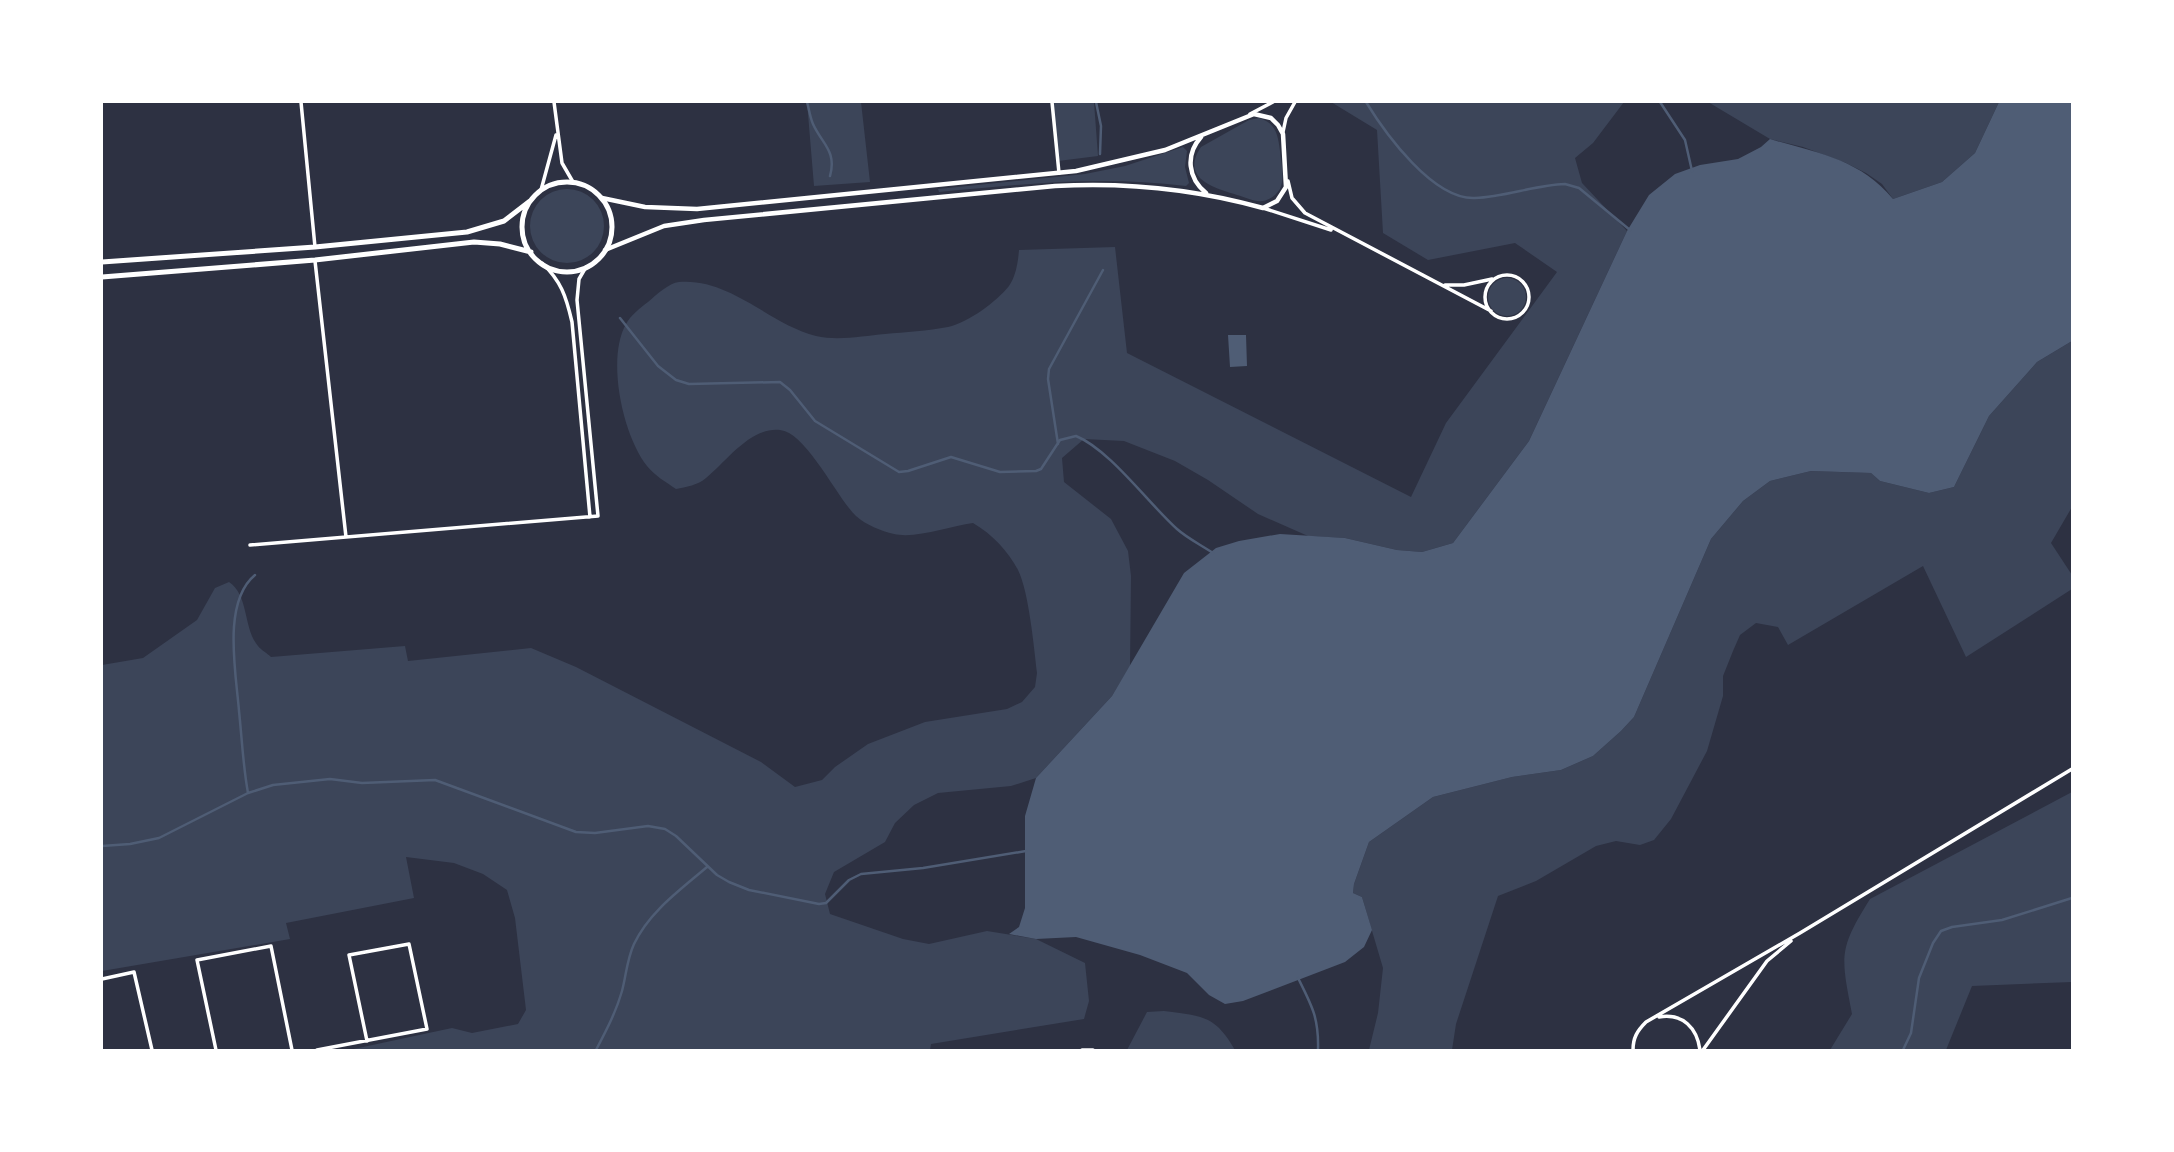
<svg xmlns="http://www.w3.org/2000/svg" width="2174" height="1152" font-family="Lato,sans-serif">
<rect width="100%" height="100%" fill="#2d3142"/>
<path fill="#3c4559" d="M807,102H861L870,182L814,186Z
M1051,102H1094L1098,156L1058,161Z
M1331,102H1624L1593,143L1575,158L1582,183L1627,231L1529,441L1453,543L1422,552L1397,550L1345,538L1308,536L1258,514L1208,480L1175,461L1124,441L1084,439L1062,458L1064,482L1111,519L1128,551L1131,576L1130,666L1112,696L1036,778L1011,786L938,793L914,805L895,823L885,842L834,872L825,894L830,914L903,939L929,944L987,931L1036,939L1085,963L1089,1001L1084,1019L931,1044L930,1050H349L452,1028L472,1033L518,1024L526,1010L515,918L507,890L483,874L454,863L406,857L414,898L286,923L290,939L102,971V665L143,658L197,620L215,588L229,582C249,595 243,628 258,646C261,650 267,653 271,657L405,646L408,661L531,648L576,667L761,762L795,787L822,780L835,767L868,744L925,722L1007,709L1022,702L1035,687L1037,673C1034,648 1029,592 1018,570C1008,551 992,534 973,523C950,526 916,539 894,534C881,531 866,525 856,516C837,498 806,432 780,430C750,427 727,461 706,478C698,485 686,487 676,489C666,482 655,476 647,466C623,436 606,359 626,324C631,315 640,308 648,302C656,295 669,283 679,282C731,278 769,324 816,336C838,341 863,336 885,334C905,332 928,331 948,327C969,322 996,302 1009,286C1016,276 1018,262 1019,250L1115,247L1127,353L1411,497L1446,423L1557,272L1515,243L1428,260L1383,233L1377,130Z
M1708,102H1999L1975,153L1942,182L1893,199L1882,184L1866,173L1846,163L1803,147L1770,139Z
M1259,118C1276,123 1278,135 1280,151C1281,163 1285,178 1280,189C1276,195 1270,200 1263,201C1254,202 1245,197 1237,195C1213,188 1180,178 1201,147L1249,120Z
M1183,147L1187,151L1185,167L1189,183L1186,186C1100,175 1024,184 939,192L938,189L1085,174L1125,166Z
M530 226a37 37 0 1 1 74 0a37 37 0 1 1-74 0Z
M1488 297a19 19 0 1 1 38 0a19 19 0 1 1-38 0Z
M2072,341V507L2051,543L2072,575V589L1966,657L1923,566L1788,645L1778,627L1756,623L1740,635L1733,651L1723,676V696L1707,751L1671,819L1654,840L1640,845L1616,841L1596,846L1536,881L1498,896L1456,1024L1452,1050H1369L1378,1013L1383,968L1362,897L1353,893L1354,884L1369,842L1433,797L1512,777L1561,770L1593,756L1621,731L1634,717L1711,539L1743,501L1770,481L1811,471L1871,473L1880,481L1929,493L1954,487L1989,416L2037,362Z
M2072,792V982L1972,986L1946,1050H1830L1852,1014C1841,956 1838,950 1870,899Z
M1164,1011C1202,1016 1215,1015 1235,1050H1127L1147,1012Z"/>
<path fill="#4f5d75" d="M1999,102H2072V341L2037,362L1989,416L1954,487L1929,493L1880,481L1871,473L1811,471L1770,481L1743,501L1711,539L1634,717L1621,731L1593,756L1561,770L1512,777L1433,797L1369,842L1354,884L1353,893L1362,897L1372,930L1364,947L1345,962L1243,1001L1225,1004L1209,995L1187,973L1140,955L1076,937L1036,939L1009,934L1019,927L1025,908V816L1036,778L1112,696L1184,573L1216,548L1239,541L1280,534L1345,538L1397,550L1422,552L1453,543L1529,441L1627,231L1649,195L1675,174L1700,165L1738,159L1761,147L1770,139C1817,153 1860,159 1893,199L1942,182L1975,153Z
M1228,335H1246L1247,366L1230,367Z"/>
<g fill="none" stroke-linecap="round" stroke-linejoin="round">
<path stroke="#4f5d75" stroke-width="2.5" d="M807,102C809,109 810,117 813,124C822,144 837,151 830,176
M1096,102L1101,126L1100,154
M1366,102C1385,133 1433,200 1475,198C1505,197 1535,185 1565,184L1579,188L1630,230
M1660,102L1685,140L1692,171
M620,318L658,366L676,380L689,384L780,382L790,390L815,421L899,472L908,471L951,457L1000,472L1036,471L1041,469L1060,440L1076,436C1110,450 1148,503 1177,529C1187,538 1201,545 1213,553
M1058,444L1048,379L1049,369L1103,270
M248,793C243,766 242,739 239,711C236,673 222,602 255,575
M102,846L130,844L159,838L248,793L273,785L330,779L362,783L435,780L576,832L595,833L648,826L665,829L676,836L717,875L729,882L749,890L819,904L826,903L849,880L861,874L923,868L1026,851
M1298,978C1312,1006 1319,1018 1318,1050
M596,1050C606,1031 616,1012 622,991C626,976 627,959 634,944C649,912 680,890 707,867
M1903,1050L1911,1033L1919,978L1933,943L1941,931L1952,927L2002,920L2072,898"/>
<path stroke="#fff" stroke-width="3.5" d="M301,102L315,247
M554,102L562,163L573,182
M1052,102L1059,173
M1250,114L1273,102
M1283,132L1286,118L1295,102
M1288,181L1292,198L1305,213L1491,311
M541,190L556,135
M1263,208L1331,230
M315,261L346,537
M542,263C561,281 566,296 572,322L590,517
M1485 297a22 22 0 1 1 44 0a22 22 0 1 1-44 0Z
M1445,285H1464L1492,279
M250,545L598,516L577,300L579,279L586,267
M102,979L134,972L152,1050
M1659,1017C1683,1013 1697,1028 1700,1050
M216,1050L197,960L271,946L292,1050
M317,1050L427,1029L409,944L349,955L367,1041
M1082,1050H1093
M1633,1050C1633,1038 1637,1031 1646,1022L1800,933L2072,769
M1703,1050L1767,961L1791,941"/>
<path stroke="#fff" stroke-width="4.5" d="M1201,137C1185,155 1188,178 1206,193
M602,198L645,207L697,209L1076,171L1165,150L1254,114L1271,118L1278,125L1283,134L1286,187L1277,201L1263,208C1195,189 1126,182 1055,186L704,220L664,226L605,250"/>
<path stroke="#fff" stroke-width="5" d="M522 227a45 45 0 1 1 90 0a45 45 0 1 1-90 0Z
M102,262L315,247L467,232L504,221L530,201
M102,277L315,260L474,242L500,244L531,252"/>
</g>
<rect width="2174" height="1152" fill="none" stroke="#ffffff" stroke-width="206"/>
</svg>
